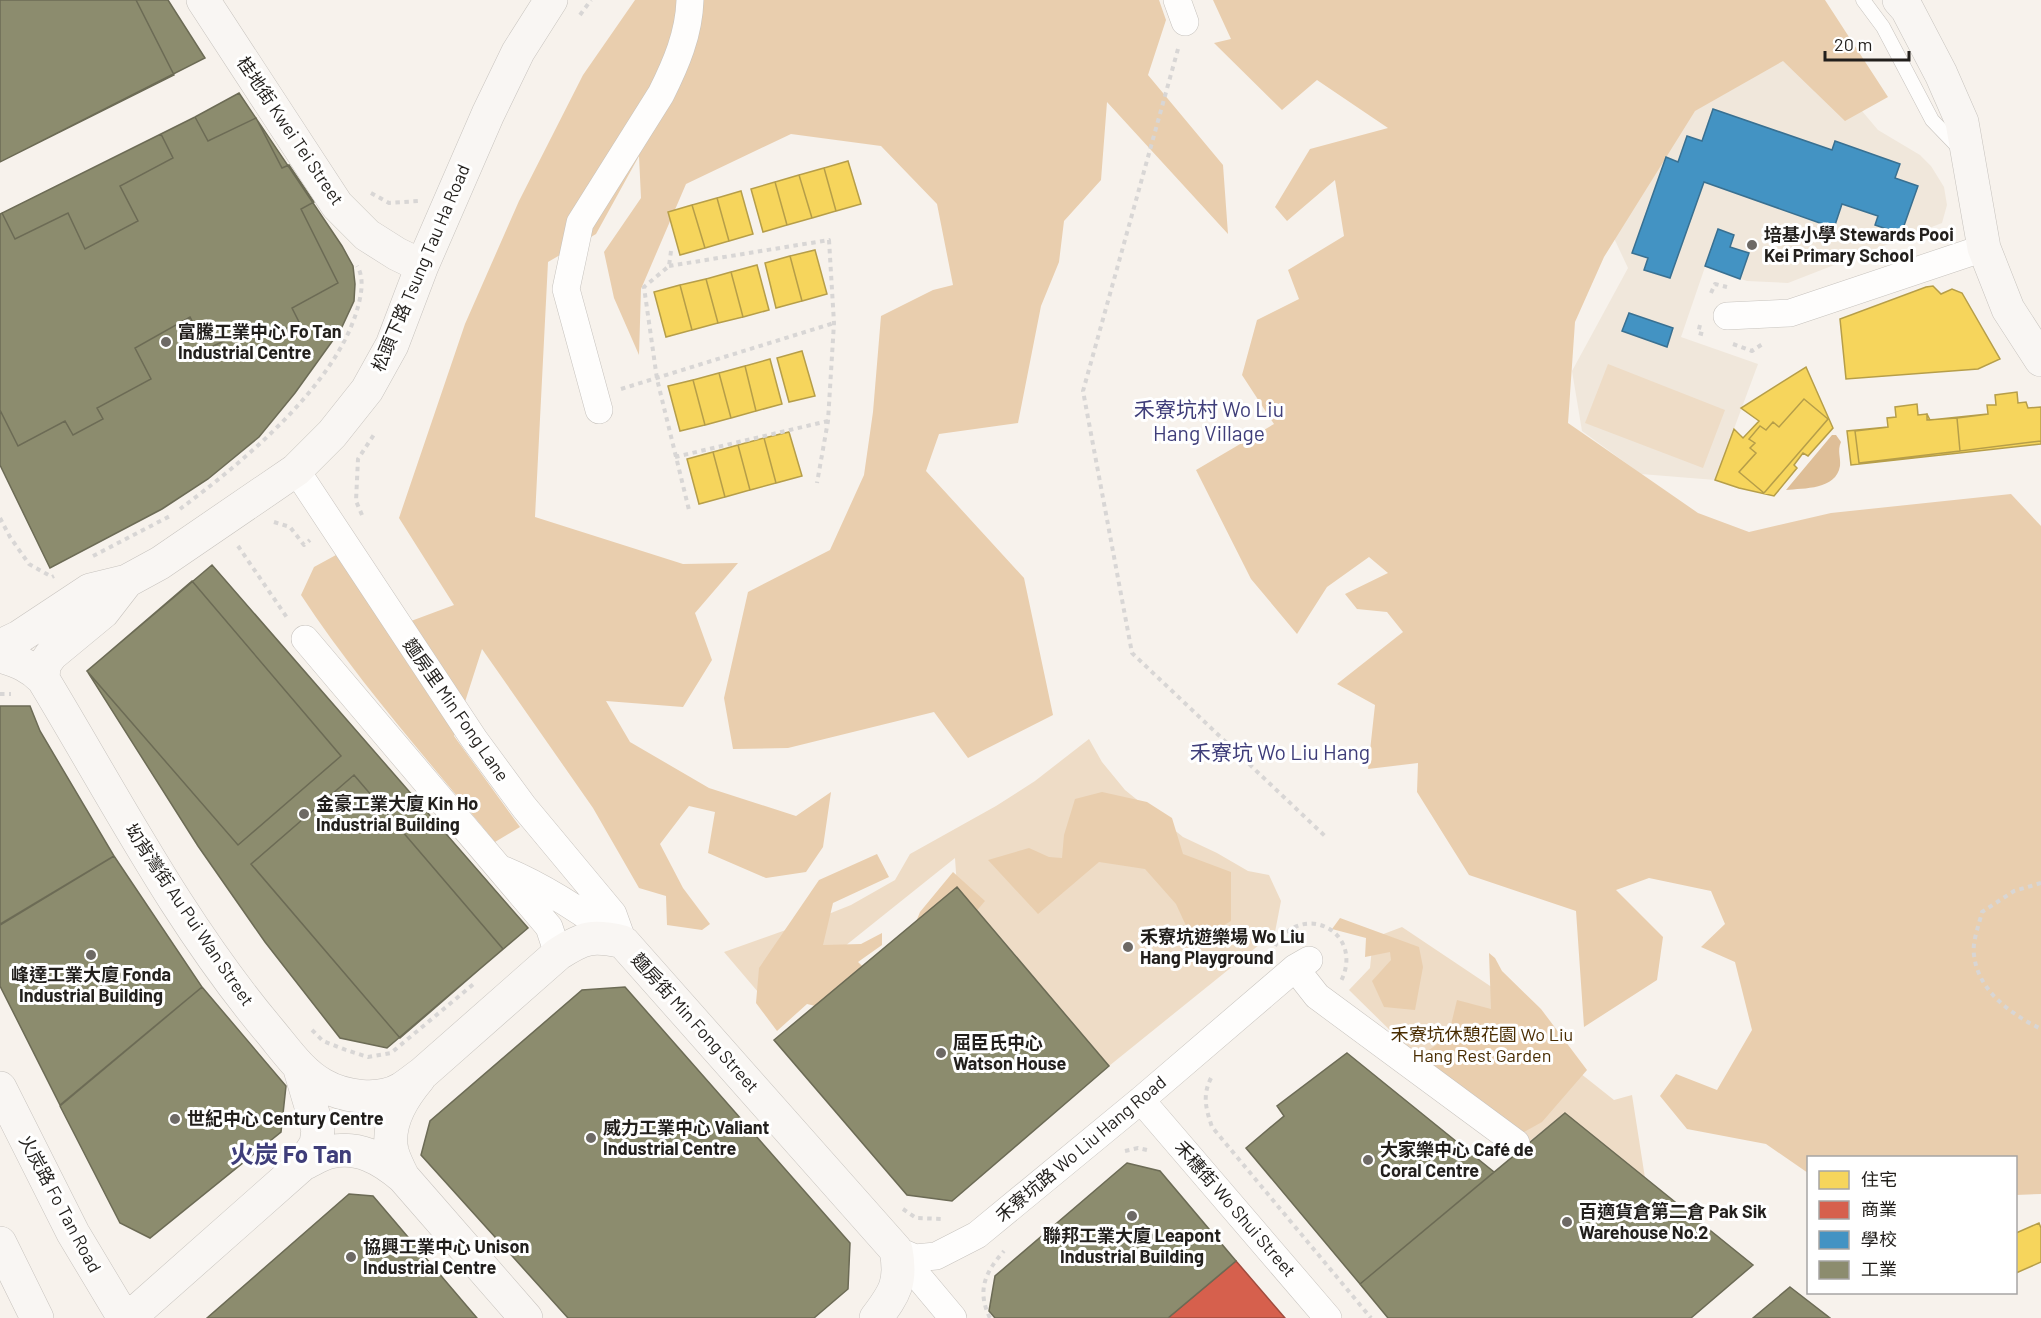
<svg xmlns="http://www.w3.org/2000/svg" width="2041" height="1318" font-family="Barlow,'Noto Sans TC',sans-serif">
<rect width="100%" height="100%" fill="#f7f2ec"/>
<path fill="#f0e7db" d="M1792,28L1878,130L1920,155L1931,166L1944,187L1947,205L1942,223L1788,283L1747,281L1705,267L1681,337L1758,364L1715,480L1641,474L1582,431L1572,371L1628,268L1605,219L1668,124Z"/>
<path fill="#eedcc6" d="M1608,364L1725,410L1703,468L1585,423Z
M1089,739L1102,762L1125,790L1183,837L1217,853L1248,871L1269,875L1281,901L1275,932L1109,1066L957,887L955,858L770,1006L724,952L811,921L851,905L895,880L910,854L996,806L1035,781Z
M1402,927L1547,1024L1561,1058L1614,1100L1632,1095L1645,1178L1565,1113L1515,1153L1349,990L1370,968L1373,938Z"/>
<path fill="#e9ceae" d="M635,0H1159L1166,20L1148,75L1223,165L1228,234L1107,102L1101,180L1064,221L1059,262L1041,306L1018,423L939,434L926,471L1024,578L1053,715L968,758L934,712L788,748L733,749L724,698L748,592L830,550L864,475L873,412L881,316L933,290L953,285L937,204L881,146L791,134L686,184L641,289L639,355L614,298L604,252L641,198L639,156L596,234L548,262L535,517L683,564L738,563L695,613L712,660L683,707L606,701L630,742L709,788L796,816L831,792L823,847L806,872L766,878L708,853L715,812L689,806L660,844L683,888L710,924L702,930L667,925L666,896L639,888L593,808L482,649L454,736L520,827L495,842C429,761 359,683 301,595L314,567L336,555L387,630L454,605L399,518L465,324L519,201L583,75Z
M1213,0H1825L1888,97L1845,121L1783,61L1695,111L1604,257L1575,322L1568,423L1698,513L1749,532L1831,513L2011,494L2041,526V1194L2016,1195V1158H1808V1173L1766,1144L1687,1129L1660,1096L1676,1074L1717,1090L1752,1030L1735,962L1701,947L1725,924L1711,891L1649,878L1616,890L1663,937L1657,980L1584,1027L1576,911L1469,875L1417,792L1418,763L1368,769L1375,705L1337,684L1403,632L1387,612L1357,609L1345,594L1388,573L1369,557L1327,587L1297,634L1251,579L1196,470L1274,424L1242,375L1257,320L1299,299L1288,270L1344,236L1335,180L1287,221L1275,207L1310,149L1388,128L1317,80L1282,110L1214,43L1231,39Z
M1102,792L1147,802L1172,818L1183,854L1231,872V921L1194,943L1176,904L1145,869L1099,862L1038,914L988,860L1029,848L1049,857L1062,858L1064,835L1075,799Z
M877,854L889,877L833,903L823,945L861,944L882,933V945L858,962L878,981L845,1013L807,1004L777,1031L756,1003L759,968L819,880Z
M953,872L985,901L974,914L911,934L920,912Z
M1340,918L1419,947L1423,967L1415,1010L1384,1007L1372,981L1391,960L1390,952L1365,957L1366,938L1332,929Z
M1489,953L1495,958L1502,971L1541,1009L1587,1070L1542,1122L1517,1136L1420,1056L1448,1037L1457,1000L1491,1009Z"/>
<path fill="#debe97" d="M1832,435H1836L1841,442C1837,451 1841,457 1840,466C1836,490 1804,488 1786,490Z"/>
<path fill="#f6d55c" stroke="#b69e49" stroke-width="1.5" d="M848,161L861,204L836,211L824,168Z
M824,168L836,211L812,218L799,175Z
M799,175L812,218L787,225L775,182Z
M775,182L787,225L763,232L751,189Z
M741,191L753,234L729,241L717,198Z
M717,198L729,241L705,248L692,205Z
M692,205L705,248L680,255L668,212Z
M815,250L827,294L802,301L790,256Z
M790,256L802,301L776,308L765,263Z
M757,265L769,310L743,317L731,272Z
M731,272L743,317L718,323L706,279Z
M706,279L718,323L692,330L680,285Z
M680,285L692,330L666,337L654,292Z
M1933,286L1941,294L1952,289L1962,293L2000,359L1978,369L1846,379L1840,319L1926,287Z
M802,351L815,396L789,402L777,358Z
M770,359L782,404L756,411L745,366Z
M745,366L756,411L731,418L719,373Z
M1806,367L1833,428L1808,456L1803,453L1794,465L1797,468L1774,496L1739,488L1715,480L1734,429L1743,438L1759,421L1741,408Z
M719,373L731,418L705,425L693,380Z
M693,380L705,425L680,431L668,386Z
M2017,392L2018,403L2026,402L2028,408L2041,407V444L1851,465L1847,431L1888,427L1887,418L1896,417L1895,407L1917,404L1918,415L1927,414L1930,420L1988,414L1987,405H1996L1995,395Z
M2017,392L2018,403L2026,402L2028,408L2041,407V441L1960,451L1957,418L1988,414L1987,405H1996L1995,395Z
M1804,399L1828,419L1764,493L1739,472L1756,453L1750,448L1755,443L1749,439L1760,426L1766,430L1773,422L1779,427Z
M1917,404L1918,415L1927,414V420L1957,418L1960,451L1859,463L1855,431L1888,427L1887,418L1896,417L1895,407Z
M789,432L802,476L776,483L764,438Z
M764,438L776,483L750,490L738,445Z
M738,445L750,490L725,497L713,452Z
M713,452L725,497L699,504L687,459Z
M2039,1223L2041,1228V1262L2016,1273V1233Z"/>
<path fill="#d6604d" stroke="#a04c3e" stroke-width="1.5" d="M1236,1261L1285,1318H1168Z"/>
<path fill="#4393c3" stroke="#397091" stroke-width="1.5" d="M1713,109L1832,150L1835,141L1900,164L1895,178L1918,186L1901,234L1875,225L1878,216L1842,204L1834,228L1704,182L1670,278L1644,270L1648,258L1632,253L1666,157L1678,162L1687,136L1702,141Z
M1718,229L1734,235L1730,247L1749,253L1740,279L1705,266Z
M1629,313L1673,328L1667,347L1622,331Z"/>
<path fill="#8c8c6e" stroke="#6c6b55" stroke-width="1.5" d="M0,0H168L205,58L0,162Z
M0,0H136L174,75L0,162Z
M239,93L342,246L353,266L355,284L354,301L341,329L295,393L259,437L208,479L162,509L50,568L0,465V214L195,117Z
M195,117L208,141L256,118L282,168L289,165L314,202L301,209L338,283L292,308L299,322L269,337L262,323L207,349L190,317L135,348L151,379L97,408L103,419L73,435L65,421L18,446L0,410V214L2,213L15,239L68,213L85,249L138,221L120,186L173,158L161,134Z
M212,565L528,928L387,1048L340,1038L265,942L198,846L87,671Z
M192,581L341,756L238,845L87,671Z
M0,706H30L40,731L114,856L0,924Z
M354,775L503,949L400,1038L251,864Z
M114,856L202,987L60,1105L0,986V925Z
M957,887L1109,1066L952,1201L907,1195L774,1040Z
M202,987L286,1086L281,1132L150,1238L120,1223L60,1106Z
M625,987L850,1243L848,1289L814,1318H568L421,1155L430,1121L582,990Z
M1347,1053L1494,1172L1360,1284L1246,1148L1284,1116L1277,1106Z
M1565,1113L1753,1265L1691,1318H1388L1360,1284Z
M1127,1163L1160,1171L1236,1261L1168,1318H995L989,1311L995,1276Z
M349,1194L373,1196L477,1318H207Z
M1790,1287L1830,1318H1753Z"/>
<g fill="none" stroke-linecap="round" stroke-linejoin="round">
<defs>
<path id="lane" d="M1863,0L1883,27L1932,120L1959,148"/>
<path id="street" d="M1177,0L1185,22
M1727,316L1790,313L1984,248
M599,410L566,289L580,223L661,94C676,64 689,34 690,0
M296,470L474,739L524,807L613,914L623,942
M305,639L549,927L558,954
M504,870C547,888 586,914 623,942
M1295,968L1317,996L1516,1143
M1141,1100L1328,1318
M896,1250L915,1258L936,1256L977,1235L1141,1100L1295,968L1309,960
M896,1250L953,1318"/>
<path id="secondary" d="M203,0L337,205L367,235L397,254L422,266
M1899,0L1907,9L1941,74L1962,122L1984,248L2008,309L2041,360
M0,646L19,637L90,590L127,581L160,563L296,470L332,434L367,390L392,345L422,266L488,114L518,52L551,0
M0,656C18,661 30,666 43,679C115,798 179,923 269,1030C285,1049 301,1073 323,1085C344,1097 379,1102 401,1089C409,1084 416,1078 423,1073L558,954C584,937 593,935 623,942L896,1250C902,1282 895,1293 876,1318
M43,679L44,665L51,655L103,612L127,581
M0,1088L73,1233L124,1318
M303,1164C312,1160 321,1154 330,1152C358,1145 382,1159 403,1177L526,1318
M403,1177C399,1169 394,1159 392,1151C386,1124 403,1097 419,1078
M0,1243L37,1318
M129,1318L303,1164L316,1144L318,1130L299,1066"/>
</defs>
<use href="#lane" stroke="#c7c3be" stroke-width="15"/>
<use href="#street" stroke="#c7c3be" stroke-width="28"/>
<use href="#secondary" stroke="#c7c3be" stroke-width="34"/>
<path stroke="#d8d6d5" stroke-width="4" stroke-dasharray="4.5 4.5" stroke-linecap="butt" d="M580,15L591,0
M1178,49L1083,391L1132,653L1326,837
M371,193L389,203L418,201
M671,251L669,266L644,287L657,379L689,510
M669,266L829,240L834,323L828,421L817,483
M1711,293L1715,284L1727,287
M1700,325L1698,333L1706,335
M1733,344L1752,351L1764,343
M621,389L834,323
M675,457L828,421
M180,509C242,463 335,386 357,310C361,297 365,278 357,266
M362,515L356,501L358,459L375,433
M0,518L10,537L29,564L52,577L54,576
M274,522L290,527L304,545L310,540
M238,546L288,619
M93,556L172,515
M0,694H11
M2041,883L2014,891L1982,912C1979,925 1972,942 1974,955C1978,991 2011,1014 2041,1029
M1275,946C1303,899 1365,933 1341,981
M312,1030L323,1041L346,1050L368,1057L391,1053L476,982
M1211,1078C1202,1096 1206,1109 1212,1127L1371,1318
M1125,1151L1138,1148L1147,1150
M903,1209L916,1218L944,1219
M990,1318C977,1292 984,1273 1004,1251"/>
<use href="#lane" stroke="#fefdfc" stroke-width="14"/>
<use href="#street" stroke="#fefdfc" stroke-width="27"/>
<use href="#secondary" stroke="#f9f6f3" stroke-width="33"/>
</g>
<g fill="#6d6965" stroke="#fff" stroke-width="2">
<circle cx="1752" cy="245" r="6"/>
<circle cx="166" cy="342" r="6"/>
<circle cx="304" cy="814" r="6"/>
<circle cx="1128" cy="947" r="6"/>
<circle cx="91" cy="955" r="6"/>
<circle cx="941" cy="1053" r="6"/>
<circle cx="175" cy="1119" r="6"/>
<circle cx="591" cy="1138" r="6"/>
<circle cx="1368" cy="1160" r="6"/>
<circle cx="1132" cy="1216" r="6"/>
<circle cx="1567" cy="1222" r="6"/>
<circle cx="351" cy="1257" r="6"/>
</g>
<g text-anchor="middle" stroke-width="6" stroke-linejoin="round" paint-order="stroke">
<g font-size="18" fill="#221f1c" stroke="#fff">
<text transform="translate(290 131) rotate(56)" y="6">桂地街 Kwei Tei Street</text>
<text transform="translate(421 268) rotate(-67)" y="6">松頭下路 Tsung Tau Ha Road</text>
<text transform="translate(456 710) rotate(55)" y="6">麵房里 Min Fong Lane</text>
<text transform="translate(189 915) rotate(56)" y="6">㘭背灣街 Au Pui Wan Street</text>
<text transform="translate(695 1023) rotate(48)" y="6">麵房街 Min Fong Street</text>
<text transform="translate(1081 1149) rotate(-40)" y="6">禾寮坑路 Wo Liu Hang Road</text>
<text transform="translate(60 1204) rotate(62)" y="6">火炭路 Fo Tan Road</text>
<text transform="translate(1235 1209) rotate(49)" y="6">禾穗街 Wo Shui Street</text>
</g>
<g font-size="18" font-weight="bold" fill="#221f1c" stroke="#fff" text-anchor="start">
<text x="1764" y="241">培基小學 Stewards Pooi<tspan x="1764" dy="21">Kei Primary School</tspan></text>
<text x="178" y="338">富騰工業中心 Fo Tan<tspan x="178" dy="21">Industrial Centre</tspan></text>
<text x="316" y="810">金豪工業大廈 Kin Ho<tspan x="316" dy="21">Industrial Building</tspan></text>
<text x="1140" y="943">禾寮坑遊樂場 Wo Liu<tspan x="1140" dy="21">Hang Playground</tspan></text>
<text x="91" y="981" text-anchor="middle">峰達工業大廈 Fonda<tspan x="91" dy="21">Industrial Building</tspan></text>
<text x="953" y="1049">屈臣氏中心<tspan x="953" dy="21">Watson House</tspan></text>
<text x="187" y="1125">世紀中心 Century Centre</text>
<text x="603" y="1134">威力工業中心 Valiant<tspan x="603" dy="21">Industrial Centre</tspan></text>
<text x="1380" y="1156">大家樂中心 Café de<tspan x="1380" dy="21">Coral Centre</tspan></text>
<text x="1579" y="1218">百適貨倉第二倉 Pak Sik<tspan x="1579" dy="21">Warehouse No.2</tspan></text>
<text x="1132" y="1242" text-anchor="middle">聯邦工業大廈 Leapont<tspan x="1132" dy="21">Industrial Building</tspan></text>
<text x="363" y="1253">協興工業中心 Unison<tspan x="363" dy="21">Industrial Centre</tspan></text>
</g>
<g font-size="18" fill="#492c00" stroke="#fff">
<text x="1482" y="1041">禾寮坑休憩花園 Wo Liu<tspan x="1482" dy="21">Hang Rest Garden</tspan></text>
</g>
<g font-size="21" fill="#3f3e7a" stroke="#fff">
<text x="1209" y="417">禾寮坑村 Wo Liu<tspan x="1209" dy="24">Hang Village</tspan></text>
<text x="1280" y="760">禾寮坑 Wo Liu Hang</text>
</g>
<g font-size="24" font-weight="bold" fill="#3f3e7a" stroke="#fff">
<text x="291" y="1163">火炭 Fo Tan</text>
</g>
</g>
<rect x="1807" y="1156" width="210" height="138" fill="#ffffff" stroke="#a7a5a4" stroke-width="1.5"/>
<rect x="1819" y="1171" width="30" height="18" fill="#f6d55c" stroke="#a7a5a4" stroke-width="1.5"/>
<text x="1861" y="1186" font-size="18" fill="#221f1c">住宅</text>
<rect x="1819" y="1201" width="30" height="18" fill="#d6604d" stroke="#a7a5a4" stroke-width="1.5"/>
<text x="1861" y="1216" font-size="18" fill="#221f1c">商業</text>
<rect x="1819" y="1231" width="30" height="18" fill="#4393c3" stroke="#a7a5a4" stroke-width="1.5"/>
<text x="1861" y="1246" font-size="18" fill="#221f1c">學校</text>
<rect x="1819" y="1261" width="30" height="18" fill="#8c8c6e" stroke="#a7a5a4" stroke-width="1.5"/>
<text x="1861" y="1276" font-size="18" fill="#221f1c">工業</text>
<path d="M1825 51v9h84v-9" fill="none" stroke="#221f1c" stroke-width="3"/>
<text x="1834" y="51" font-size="18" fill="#221f1c" stroke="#ffffff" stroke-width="4.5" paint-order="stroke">20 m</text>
</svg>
